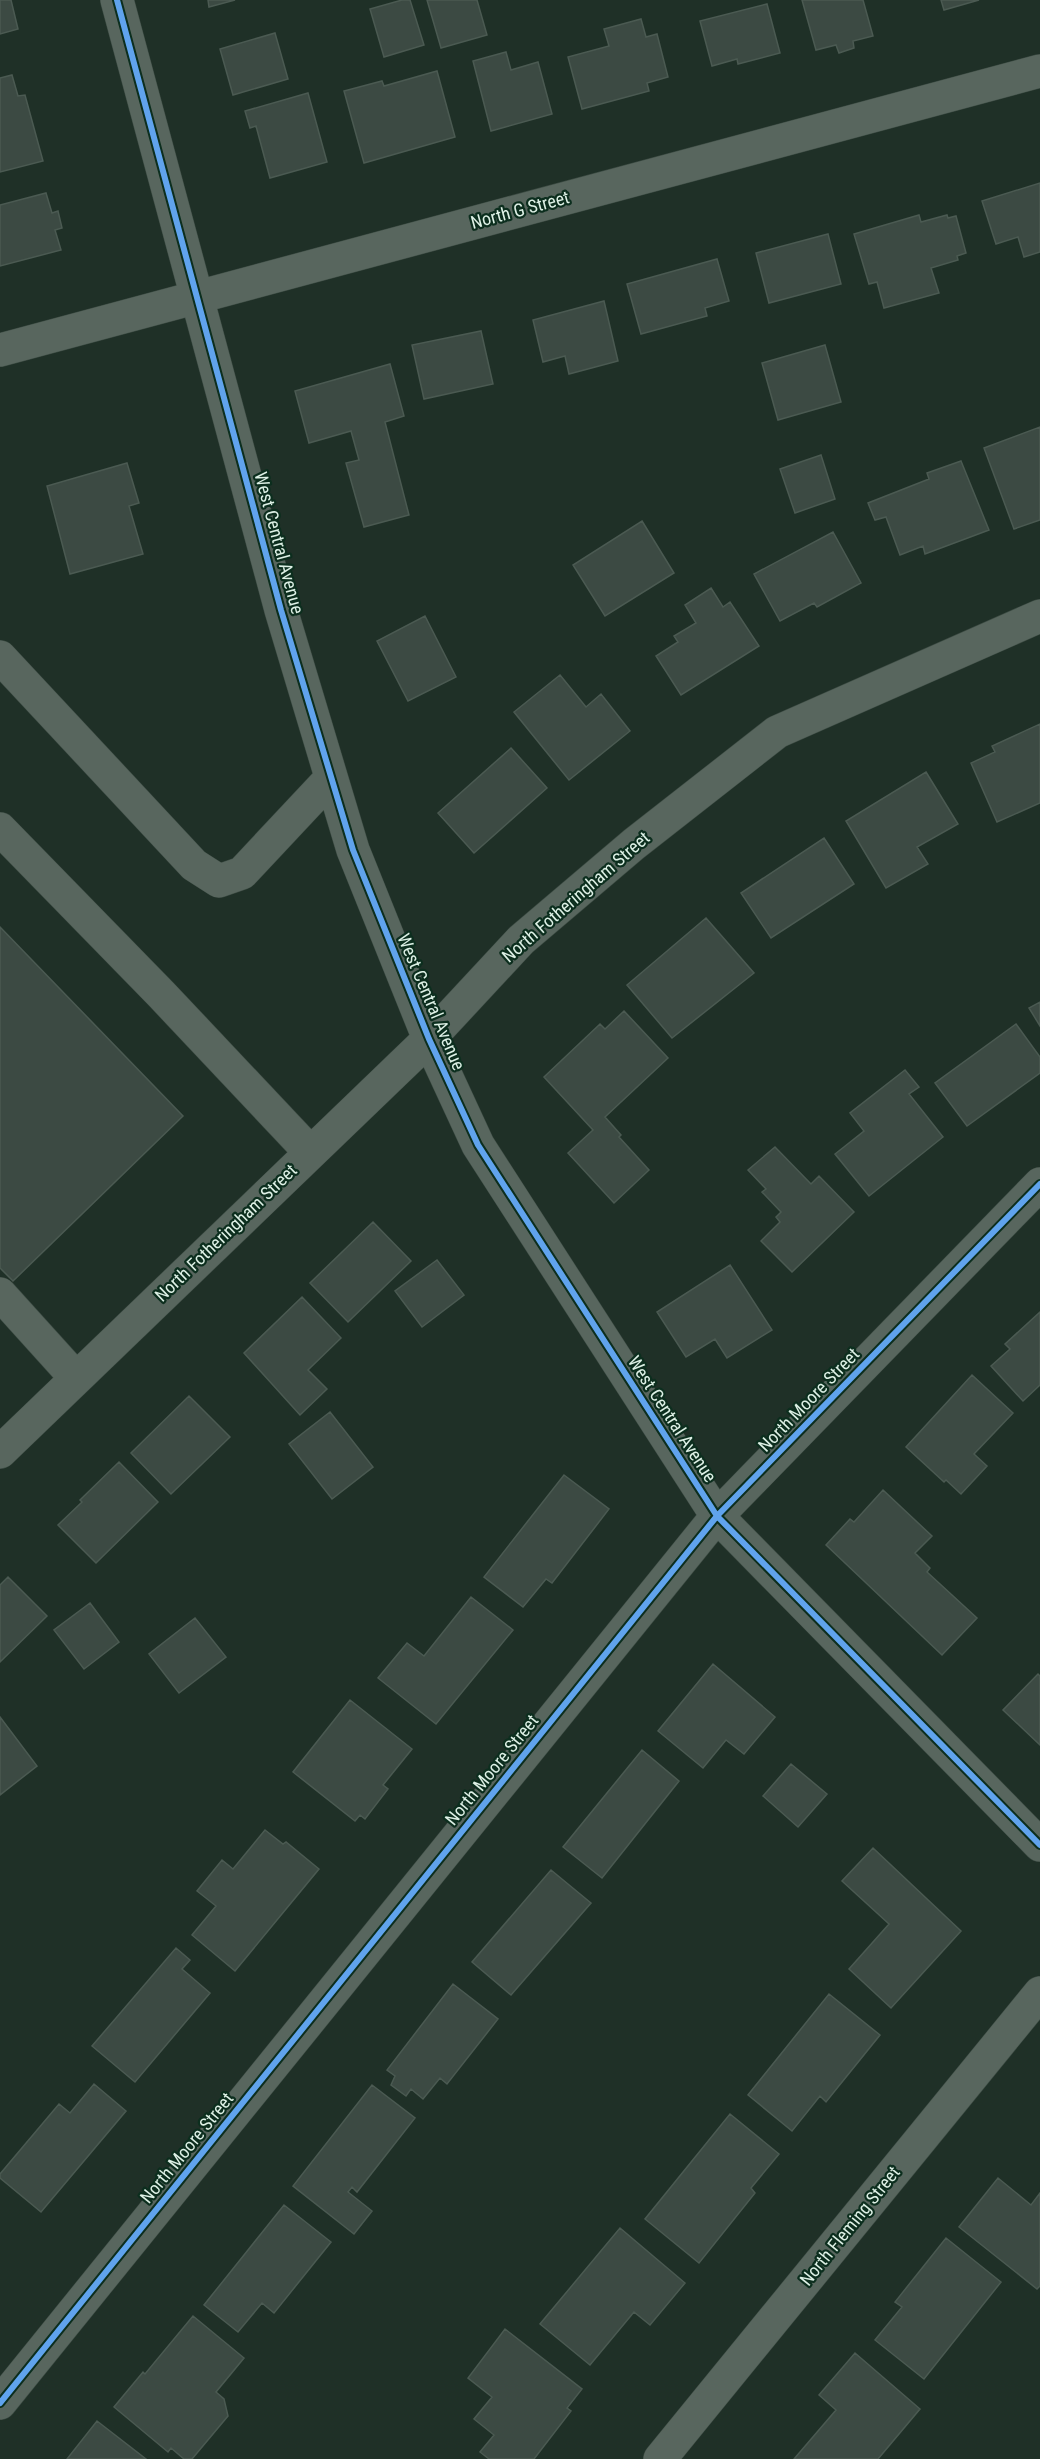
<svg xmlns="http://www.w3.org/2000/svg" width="1040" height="2459" font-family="'Roboto Condensed',sans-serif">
<rect width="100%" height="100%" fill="#1f3027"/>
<path fill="#3c4a43" stroke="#4b5a52" stroke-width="1.5" d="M0,0H11L18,29L0,34Z
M208,0H235L209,7Z
M402,0H410L424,45L384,57L370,9Z
M427,0H477L487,35L441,48Z
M802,0H863L873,36L853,41L854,48L839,53L836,45L816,50Z
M941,0H979L944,10Z
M767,4L780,53L738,64L737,59L712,66L700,21Z
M641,19L646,37L657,34L668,77L647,83L649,91L582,109L568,57L609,46L604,29Z
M275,33L288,79L233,95L220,49Z
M506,52L511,70L538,62L552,114L491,131L473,61Z
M437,71L455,137L364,163L344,91L382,81L384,86Z
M12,75L18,96L25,95L43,161L0,172V78Z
M308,93L327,162L270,178L256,126L250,128L245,111Z
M1040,183V252L1024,257L1018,237L996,244L982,201Z
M46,193L52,213L58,211L62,228L55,230L61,250L0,266V205Z
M919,215L921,222L947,215L948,218L956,216L966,253L957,256L958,260L931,268L939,293L884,308L877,282L869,284L854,234Z
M828,234L841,284L769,303L756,253Z
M717,259L729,301L705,308L707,316L641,334L627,284Z
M604,301L618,361L569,374L565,356L543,362L533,320Z
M481,331L493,384L424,399L412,345Z
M825,345L841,402L778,420L762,363Z
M390,364L404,416L385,422L409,515L364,527L346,463L359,460L351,431L309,443L295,391Z
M1040,427V520L1014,529L984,448Z
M821,455L835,499L795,513L780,469Z
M961,461L989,530L925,554L923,546L900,555L886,517L875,520L868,503L929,479L927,473Z
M127,463L139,503L129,506L143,554L70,574L47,486Z
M642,521L674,573L605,616L573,565Z
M833,532L861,583L817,607L814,603L780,621L754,574Z
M711,588L723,607L730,602L759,646L681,695L656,656L678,642L674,636L696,623L685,605Z
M425,616L456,677L408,701L377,641Z
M560,675L586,707L601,694L630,731L569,780L514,712Z
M1040,724V803L997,822L971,763L995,752L992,746Z
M511,748L547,788L474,853L438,813Z
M926,772L958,824L917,847L928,864L886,888L846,821Z
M824,838L854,884L771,938L741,893Z
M706,918L754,973L672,1038L627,985Z
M0,927L183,1116L13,1281L0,1268Z
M1040,1002V1026L1029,1008Z
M624,1011L668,1058L605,1117L621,1135L619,1137L649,1170L614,1203L568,1153L593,1130L544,1077L600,1024L605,1029Z
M1016,1024L1040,1057V1073L967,1126L935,1083Z
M905,1070L919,1087L909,1094L943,1137L869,1196L835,1154L864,1131L850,1113Z
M775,1147L811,1184L819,1176L854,1212L792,1272L761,1241L780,1222L776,1217L781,1212L762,1192L766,1189L748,1170Z
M373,1222L411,1261L348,1322L310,1283Z
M437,1260L464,1295L422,1327L395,1291Z
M730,1265L772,1330L727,1358L715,1339L686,1357L657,1312Z
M302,1297L341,1338L308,1370L327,1389L300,1415L244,1353Z
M1040,1312V1385L1023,1401L991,1366L1010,1349L1005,1344Z
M972,1375L1013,1413L974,1454L987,1466L961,1494L946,1480L944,1482L906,1447Z
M189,1396L230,1437L171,1494L131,1453Z
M330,1412L373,1467L332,1499L289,1444Z
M119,1462L158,1502L96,1563L58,1525L82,1502L80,1500Z
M564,1475L609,1509L552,1583L546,1579L523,1607L484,1577Z
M883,1490L932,1536L915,1553L930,1568L927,1572L977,1618L942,1655L826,1545L850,1519L854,1522Z
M8,1577L47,1616L0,1662V1585Z
M471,1597L513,1630L436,1724L378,1678L407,1643L424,1656Z
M90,1603L119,1642L84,1669L54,1630Z
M195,1618L226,1657L179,1693L149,1654Z
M713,1664L775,1717L744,1754L726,1740L703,1768L658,1731Z
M1038,1674L1040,1676V1745L1003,1710Z
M350,1700L412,1749L383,1785L388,1789L365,1819L360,1815L355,1821L293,1772Z
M0,1717L37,1766L0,1795Z
M642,1750L679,1781L602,1878L563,1847Z
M791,1764L827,1794L798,1827L763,1796Z
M265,1830L283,1844L286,1842L319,1869L235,1971L192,1935L216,1906L197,1891L222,1860L233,1869Z
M873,1848L961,1931L891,2008L849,1969L889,1924L842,1881Z
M551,1870L591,1903L511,1995L472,1962Z
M176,1948L190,1960L182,1969L210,1993L135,2082L92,2046Z
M453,1984L498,2019L447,2084L440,2078L423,2099L411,2089L406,2096L391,2085L395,2076L387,2070Z
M829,1994L880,2035L826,2102L820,2096L792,2131L748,2095Z
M94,2084L126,2111L41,2212L0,2178V2174L59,2104L70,2113Z
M372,2085L415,2118L357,2192L352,2187L348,2192L372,2211L354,2234L293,2186Z
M730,2114L779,2154L751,2188L755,2193L699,2263L645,2219Z
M998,2178L1031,2205L1040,2193V2286L1037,2289L959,2227Z
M284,2205L331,2242L274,2313L262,2303L238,2332L204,2305Z
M620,2228L685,2283L650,2325L634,2312L590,2365L540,2324Z
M946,2238L1001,2282L924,2379L875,2340L902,2307L895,2302Z
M193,2316L244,2358L216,2392L224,2399L228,2416L192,2459H184L171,2448L168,2452L114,2407L143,2372L145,2374Z
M505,2329L582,2389L567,2408L571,2411L534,2459H489L480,2452L494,2435L474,2419L492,2397L468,2378Z
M855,2353L920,2409L878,2459H794L836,2410L819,2395Z
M97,2421L146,2459H67Z"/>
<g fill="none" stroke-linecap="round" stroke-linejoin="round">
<defs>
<path id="minor" d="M117,0L281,610L353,850L429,1039L478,1145L717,1516L1040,1845
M0,350L1040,71
M0,657L194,865L219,881L242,873L331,778
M0,829L162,995L310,1152
M0,1294L76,1378
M0,1452L429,1039L521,940L634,844L777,732L1040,616
M0,2403L717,1516L1040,1184
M660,2459L1040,1993"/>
</defs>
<use href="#minor" stroke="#3c4b43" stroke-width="34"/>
<use href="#minor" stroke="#58665e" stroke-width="33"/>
<defs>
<path id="cycleway" d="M117,0L281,610L353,850L429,1039L478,1145L717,1516L1040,1845
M0,2403L717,1516L1040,1184"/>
</defs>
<use href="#cycleway" stroke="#0c2e1e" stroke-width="10"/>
<use href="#cycleway" stroke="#60a3ed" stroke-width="6"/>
</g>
<g text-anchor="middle" stroke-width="4.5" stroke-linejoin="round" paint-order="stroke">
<g font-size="18" fill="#def1e6" stroke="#0c2e1e">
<text transform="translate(520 210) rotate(-15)" y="6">North G Street</text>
<text transform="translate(279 543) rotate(75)" y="6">West Central Avenue</text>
<text transform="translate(576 897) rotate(-41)" y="6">North Fotheringham Street</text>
<text transform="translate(431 1002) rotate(67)" y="6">West Central Avenue</text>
<text transform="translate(226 1233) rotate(-44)" y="6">North Fotheringham Street</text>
<text transform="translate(809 1400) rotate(-46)" y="6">North Moore Street</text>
<text transform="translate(672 1419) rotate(57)" y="6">West Central Avenue</text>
<text transform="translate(492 1770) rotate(-51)" y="6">North Moore Street</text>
<text transform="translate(187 2148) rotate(-51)" y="6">North Moore Street</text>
<text transform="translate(850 2226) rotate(-51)" y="6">North Fleming Street</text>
</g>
</g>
</svg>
